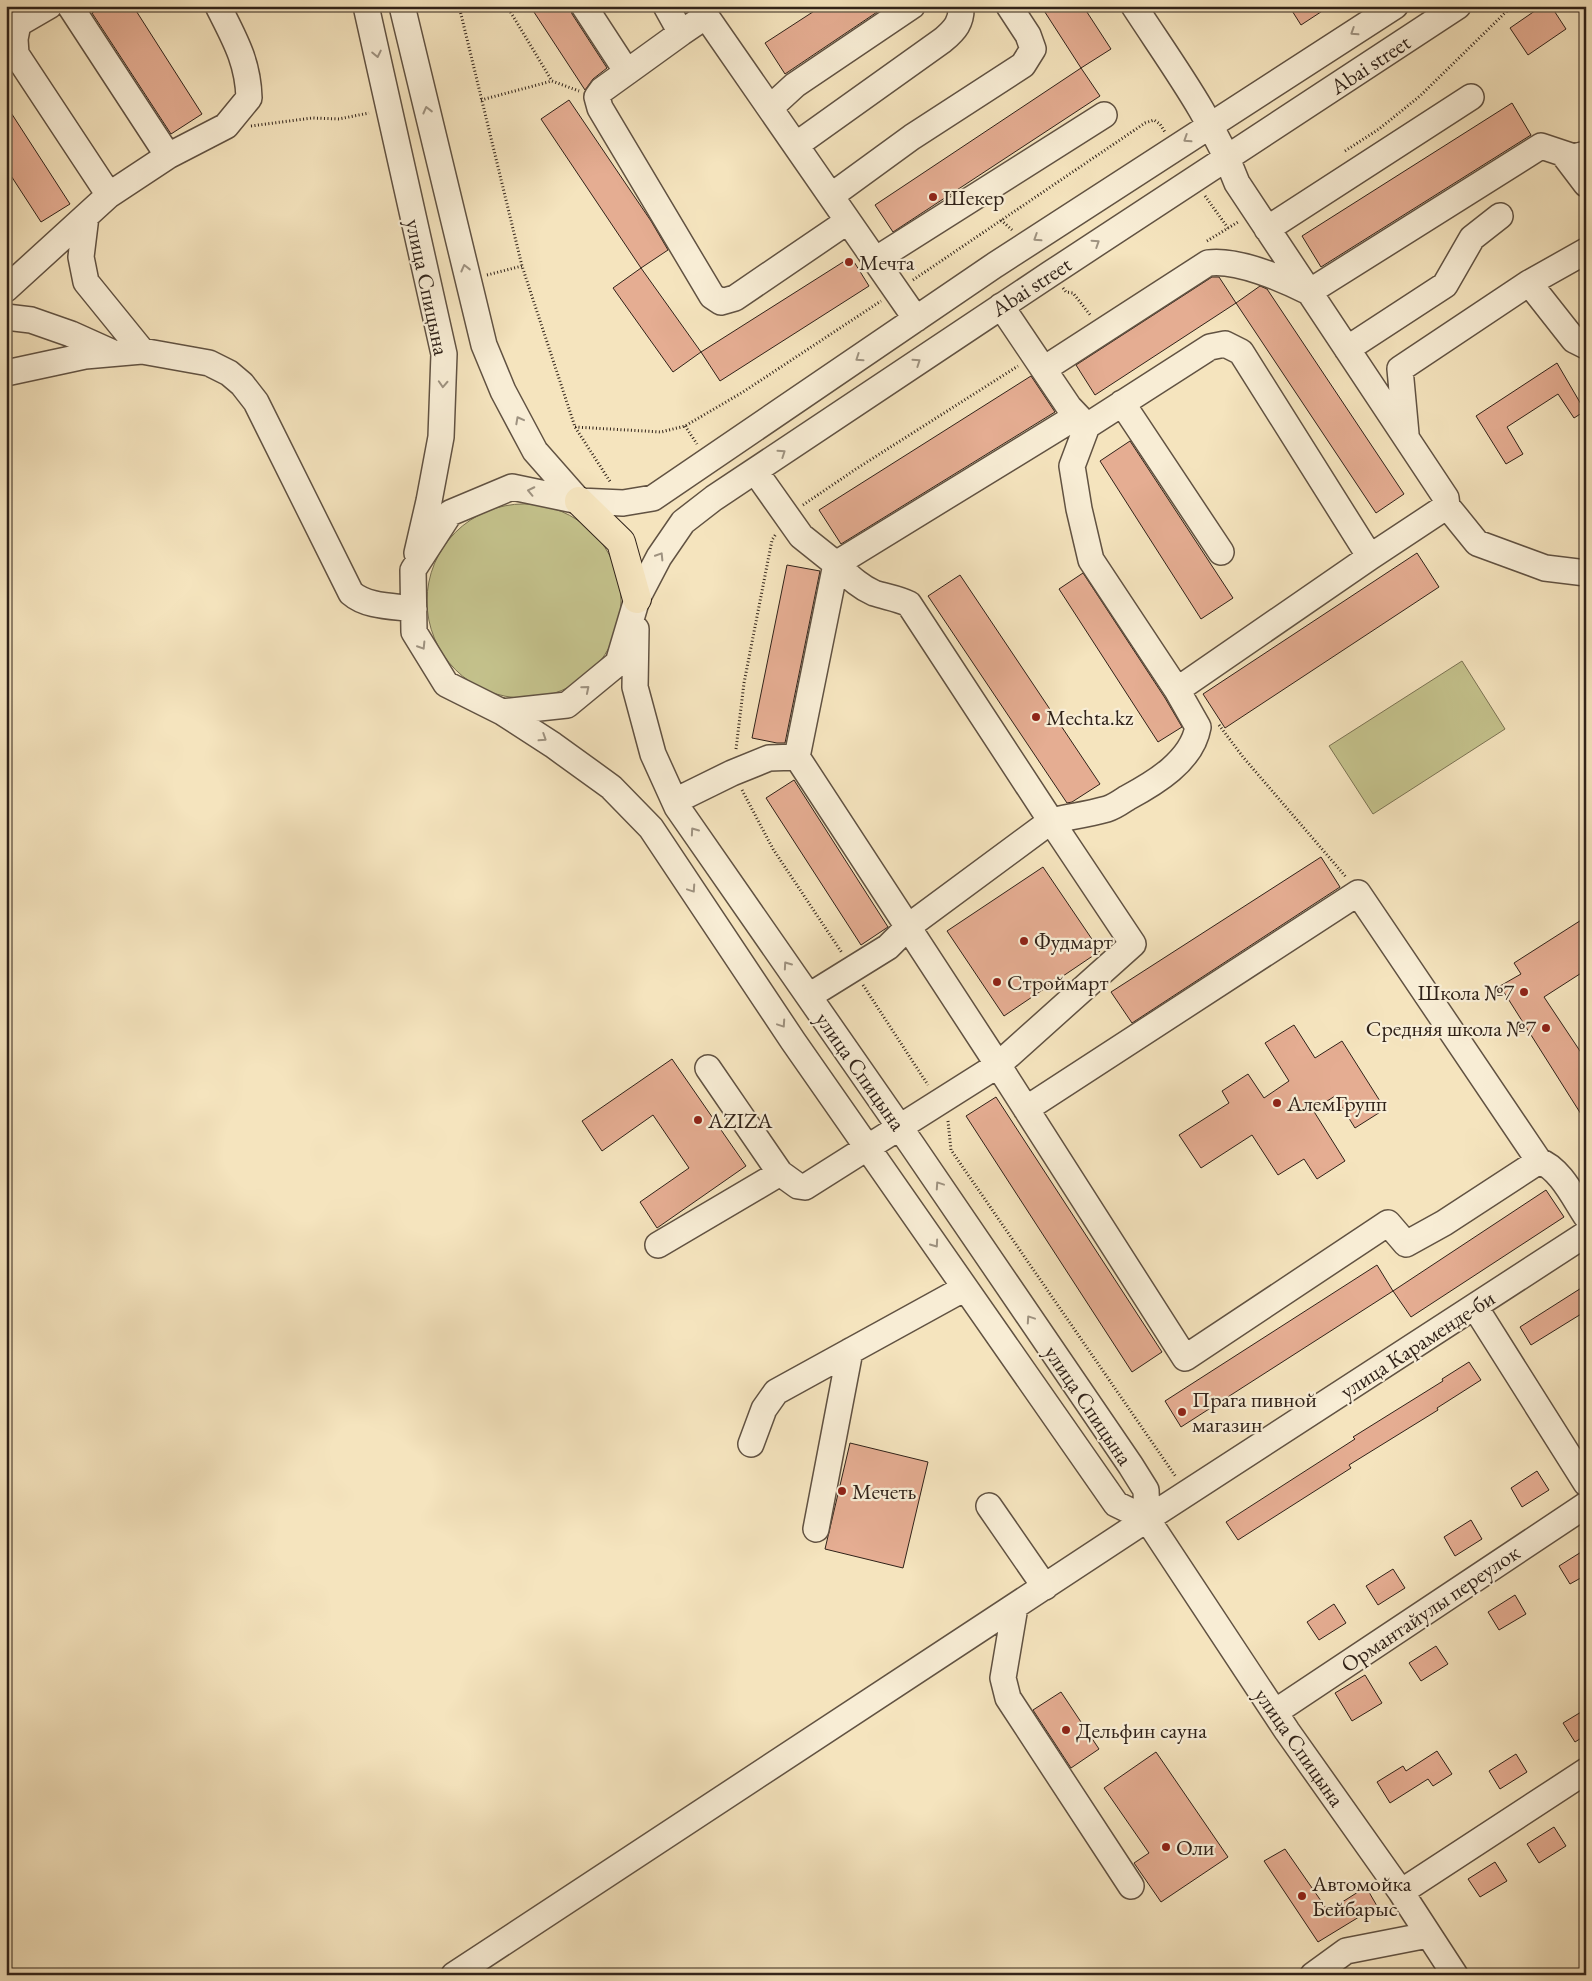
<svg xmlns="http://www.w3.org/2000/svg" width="1592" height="1981" font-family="'EB Garamond',serif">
<rect width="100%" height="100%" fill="#f5e4be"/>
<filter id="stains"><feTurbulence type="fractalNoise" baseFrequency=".004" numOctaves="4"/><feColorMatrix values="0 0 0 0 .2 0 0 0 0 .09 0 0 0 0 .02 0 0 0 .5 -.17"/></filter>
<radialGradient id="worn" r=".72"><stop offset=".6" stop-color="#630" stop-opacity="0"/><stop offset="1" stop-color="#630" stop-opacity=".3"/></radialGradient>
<path fill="#c4c28c" stroke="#7a7252" d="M427 601a97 97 0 1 1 194 0a97 97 0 1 1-194 0Z
M1462,661L1505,729L1373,814L1329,746Z"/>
<path fill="#e5ad92" stroke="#302219" d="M103,6H133L202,114L171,134L92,13Z
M530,6H570L572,14L607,68L593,79L585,90Z
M822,6H886L785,74L765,43Z
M1041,6H1083L1111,49L1081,68Z
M1289,6H1330L1301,25Z
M1542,6H1551L1566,29L1528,55L1510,28Z
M1081,68L1100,96L893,232L875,205Z
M569,100L651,221L668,250L641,268L541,119Z
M1512,103L1531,135L1321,267L1302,236Z
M6,105L70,204L41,222L6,168Z
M851,257L869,286L720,381L701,352Z
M641,268L701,352L673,372L613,288Z
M1212,277H1219L1236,303L1095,395L1076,365Z
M1260,286L1267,289L1404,494L1376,513L1236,303Z
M1557,363L1585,411L1574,418L1558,394L1507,427L1523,454L1506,464L1476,416Z
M1031,376L1055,412L841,544L819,510Z
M1130,441L1233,598L1201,619L1100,461Z
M1417,553L1439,587L1225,728L1203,694Z
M787,565L820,571L785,743H777L752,738Z
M1083,573L1165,698L1182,727L1158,742L1059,589Z
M960,575L1100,784L1072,802L1067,803L928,596Z
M794,780L888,927L861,945L766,798Z
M1321,857L1340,887L1132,1023L1111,992Z
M1043,867L1100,951L1004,1016L947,931Z
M1586,917V970L1544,997L1586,1060V1122L1500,986L1521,974L1514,963Z
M1294,1025L1315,1058L1342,1041L1385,1109L1355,1128L1335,1096L1313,1110L1345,1161L1317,1179L1304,1159L1278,1175L1252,1135L1201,1168L1179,1135L1229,1103L1222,1091L1248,1074L1264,1098L1289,1081L1265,1043Z
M672,1059L746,1166L657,1228L640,1202L689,1168L653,1115L602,1151L582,1121Z
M996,1097L1162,1352L1132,1372L966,1116Z
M1546,1190L1564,1217L1411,1317L1393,1291Z
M1377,1265L1393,1291L1181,1427L1165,1401Z
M1586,1285V1311L1531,1345L1520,1327Z
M1469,1362L1481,1380L1437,1408L1438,1410L1349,1465L1351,1468L1238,1540L1226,1522L1355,1439L1353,1437L1443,1381L1442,1379Z
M850,1443L928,1462L903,1568L825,1549Z
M1537,1471L1549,1490L1522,1507L1511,1488Z
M1471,1520L1482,1539L1455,1556L1444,1537Z
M1586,1549V1575L1570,1584L1559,1566Z
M1393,1569L1405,1588L1378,1605L1366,1586Z
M1515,1595L1526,1614L1499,1630L1488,1612Z
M1334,1604L1346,1623L1319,1640L1307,1622Z
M1436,1646L1448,1664L1421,1681L1409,1663Z
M1365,1675L1382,1703L1352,1721L1335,1693Z
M1061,1692L1099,1749L1071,1768L1033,1710Z
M1586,1709V1735L1575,1742L1563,1723Z
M1437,1751L1452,1774L1433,1786L1428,1779L1390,1803L1377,1782L1403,1766L1406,1771Z
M1156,1752L1228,1857L1161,1902L1134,1863L1149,1853L1104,1788Z
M1516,1754L1527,1772L1500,1789L1489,1771Z
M1554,1827L1566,1846L1539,1863L1527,1844Z
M1285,1849L1328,1911L1366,1887L1377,1906L1318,1942L1264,1861Z
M1495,1862L1507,1881L1480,1897L1468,1879Z"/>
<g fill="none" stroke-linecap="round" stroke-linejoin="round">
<defs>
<path id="minor" d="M70,6L168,156L109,195
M366,6L444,354L441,437L429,501L417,553
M402,6L484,345L503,391L535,451L579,501
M584,6L627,72L602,90L597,97L600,108L712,296L721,302L735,298L848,221
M666,6L681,33L706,16L916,319
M1134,6C1171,63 1213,119 1237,183L1446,498L1447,506L1370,557L1177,690L1091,560L1079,509L1072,466L1087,426L1210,347L1225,344L1241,352L1370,557
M1395,6L995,265L653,498L623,503L579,501L512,487L450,513L413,570L414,632L446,684L502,712L567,705L618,663L637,599L659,557L683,522L714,498L1050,274L1458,6
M627,72L681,33
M770,108L795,85L912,6
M796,145L943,40C955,30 962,22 961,6
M1564,155L1586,184
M168,156L226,126L249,98C248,61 234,38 218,6
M831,196L912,137L1023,65L1033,49L1028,35L1009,6
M86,216L81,257L86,282L142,351
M1267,229L1471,97
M875,260L1104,115
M1529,283L1586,251
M6,289L109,195L16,54L15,39L18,24L49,6
M1001,306L1069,407L1087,426
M6,317L31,320L71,334L111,352
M1347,349L1445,285L1472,238L1500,216
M1044,369L1208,263C1237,259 1283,279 1309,292L1541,146L1574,157L1586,154
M6,373L85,356L142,351L209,363L229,373L242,384L256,402L351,593C367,607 393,606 414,609
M1122,403L1221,552
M1406,434L1400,369L1529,283L1574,340L1586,346
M755,471L801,536L836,564L1077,416
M1447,506L1477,543L1545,568L1586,573
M636,629L635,687L653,754L677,807L912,1145L1131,1466L1146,1490L1147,1519L1287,1731L1401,1892L1455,1975
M1177,690L1198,727C1192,761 1155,783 1127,798C1121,802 1114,807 1107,809C1089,814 1069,817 1051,821L1133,944L998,1065L1185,1358L1388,1223L1406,1244L1444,1223L1539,1161C1560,1168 1574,1198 1586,1216
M502,712L553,745L611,787L651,828L793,1041L1116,1504L1147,1519
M675,801L732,773L769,758L797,757
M809,996L888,947L909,926L1051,821L909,604C897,598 886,597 874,593C858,586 848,575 836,564
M708,1068L780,1173L798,1186L805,1187L998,1065L797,757L836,564
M1026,1109L1358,893L1539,1161
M658,1245L780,1173
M1475,1307L1586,1483
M751,1444L764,1409L776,1392L965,1288
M989,1506L1045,1587
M816,1529L850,1351
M1015,1607L1003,1678L1008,1698L1131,1886
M1275,1712L1586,1505
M1401,1892L1586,1771
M454,1975L1147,1519L1586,1234
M1313,1975L1346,1951L1428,1935"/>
<path id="major" d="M579,501L621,542L637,599"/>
</defs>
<use href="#minor" stroke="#615242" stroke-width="28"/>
<use href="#major" stroke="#302219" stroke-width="30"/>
<path stroke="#302219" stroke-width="3" stroke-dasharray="1 2.5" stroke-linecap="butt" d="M459,6L522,266L575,427L611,483
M507,6L552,81L579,91
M481,100L552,81
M251,126L312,118L339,119L369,113
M1345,151L1379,129L1420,96L1512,6
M1205,196L1228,228
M1001,220L1012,230
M1207,241L1238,222
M487,275L522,266
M913,280L1145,123L1154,120L1160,124L1165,132
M1063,288L1066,292L1073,293L1091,316
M685,426L697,444
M575,427L661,432L685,426L743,392L881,301
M803,505L856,469L1018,366
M1219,725L1243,757L1346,877
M736,749L744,683L772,540L776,534
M742,790L773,849L842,953
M863,985L928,1085
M948,1121L951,1150L1176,1477"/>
<use href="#minor" stroke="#f8edd5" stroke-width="25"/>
<use href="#major" stroke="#f5e4be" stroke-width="28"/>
</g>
<defs><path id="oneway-chevron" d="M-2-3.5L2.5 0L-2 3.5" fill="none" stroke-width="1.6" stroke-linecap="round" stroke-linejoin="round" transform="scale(1.25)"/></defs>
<g stroke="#9e9280">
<use href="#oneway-chevron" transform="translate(1354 32) rotate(147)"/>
<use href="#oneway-chevron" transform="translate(377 54) rotate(78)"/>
<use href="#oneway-chevron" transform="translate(427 110) rotate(-104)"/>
<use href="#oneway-chevron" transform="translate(1187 139) rotate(147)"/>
<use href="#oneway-chevron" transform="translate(1037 238) rotate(147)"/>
<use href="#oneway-chevron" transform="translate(1096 243) rotate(-33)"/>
<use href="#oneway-chevron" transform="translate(465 268) rotate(-104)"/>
<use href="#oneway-chevron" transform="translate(859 358) rotate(146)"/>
<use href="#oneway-chevron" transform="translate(917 362) rotate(-34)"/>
<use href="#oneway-chevron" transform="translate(443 384) rotate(93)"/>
<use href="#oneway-chevron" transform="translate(519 420) rotate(-118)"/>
<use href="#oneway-chevron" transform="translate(782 453) rotate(-34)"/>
<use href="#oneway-chevron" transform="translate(531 491) rotate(-168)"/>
<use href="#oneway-chevron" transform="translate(660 556) rotate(-58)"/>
<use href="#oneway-chevron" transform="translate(422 646) rotate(58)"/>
<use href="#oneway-chevron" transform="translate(586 689) rotate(-40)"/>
<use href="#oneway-chevron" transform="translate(543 738) rotate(33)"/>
<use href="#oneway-chevron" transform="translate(694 831) rotate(-125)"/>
<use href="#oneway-chevron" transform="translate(692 889) rotate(56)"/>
<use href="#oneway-chevron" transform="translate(787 965) rotate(-125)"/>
<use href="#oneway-chevron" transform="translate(782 1024) rotate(56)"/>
<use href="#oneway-chevron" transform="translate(939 1185) rotate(-124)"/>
<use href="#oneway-chevron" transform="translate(935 1244) rotate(55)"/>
<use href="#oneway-chevron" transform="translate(1030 1319) rotate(-124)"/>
</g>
<g fill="#8f2418" stroke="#f8edd5" stroke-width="2">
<circle cx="933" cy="197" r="5"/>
<circle cx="849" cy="262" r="5"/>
<circle cx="1036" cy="717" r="5"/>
<circle cx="1024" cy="941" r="5"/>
<circle cx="997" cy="982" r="5"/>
<circle cx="1524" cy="992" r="5"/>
<circle cx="1546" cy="1028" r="5"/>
<circle cx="1277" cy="1103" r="5"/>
<circle cx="698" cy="1120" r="5"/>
<circle cx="1182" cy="1412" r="5"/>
<circle cx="842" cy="1491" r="5"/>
<circle cx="1066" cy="1730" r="5"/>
<circle cx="1166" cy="1847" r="5"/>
<circle cx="1302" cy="1896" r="5"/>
</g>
<g text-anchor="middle" stroke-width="4.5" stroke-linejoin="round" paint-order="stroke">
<g font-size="22" fill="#302219" stroke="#f8edd5">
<text transform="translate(1370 64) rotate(-33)" y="8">Abai street</text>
<text transform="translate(1031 286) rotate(-33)" y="8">Abai street</text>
<text transform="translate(428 287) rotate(78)" y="8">улица Спицына</text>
<text transform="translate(861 1071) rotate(55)" y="8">улица Спицына</text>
<text transform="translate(1417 1344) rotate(-33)" y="8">улица Караменде-би</text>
<text transform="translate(1089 1405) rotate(56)" y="8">улица Спицына</text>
<text transform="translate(1430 1608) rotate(-34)" y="8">Ормантайулы переулок</text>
<text transform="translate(1300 1747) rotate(55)" y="8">улица Спицына</text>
</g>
<g font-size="22" fill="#302219" stroke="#f8edd5" text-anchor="start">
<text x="943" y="205">Шекер</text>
<text x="859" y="270">Мечта</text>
<text x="1046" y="725">Mechta.kz</text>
<text x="1034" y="949">Фудмарт</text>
<text x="1007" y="990">Строймарт</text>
<text x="1514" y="1000" text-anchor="end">Школа №7</text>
<text x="1536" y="1036" text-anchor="end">Средняя школа №7</text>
<text x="1287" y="1111">АлемГрупп</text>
<text x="708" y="1128">AZIZA</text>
<text x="1192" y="1407">Прага пивной<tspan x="1192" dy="25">магазин</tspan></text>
<text x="852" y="1499">Мечеть</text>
<text x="1076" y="1738">Дельфин сауна</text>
<text x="1176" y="1855">Оли</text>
<text x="1312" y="1891">Автомойка<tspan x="1312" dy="25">Бейбарыс</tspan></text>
</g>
</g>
<rect width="1592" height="1981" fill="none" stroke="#f5e4be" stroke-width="25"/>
<rect x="8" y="8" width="1577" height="1966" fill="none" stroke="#302219" stroke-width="2.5"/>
<rect x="12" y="12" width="1567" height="1956" fill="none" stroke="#302219"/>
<rect width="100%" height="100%" filter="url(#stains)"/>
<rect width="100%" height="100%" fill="url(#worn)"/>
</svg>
